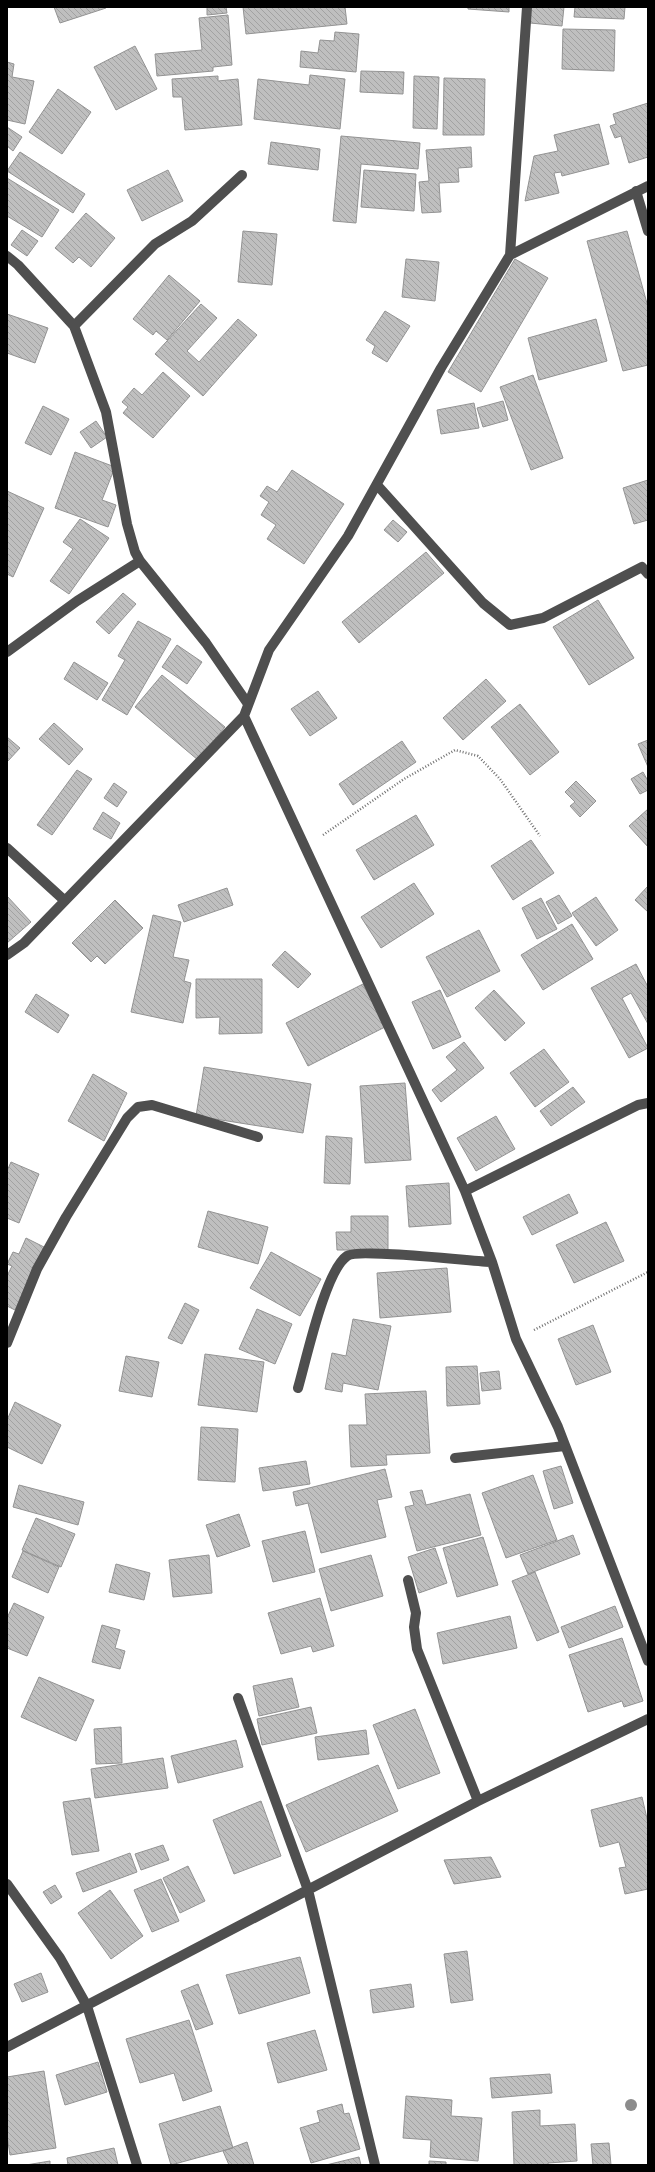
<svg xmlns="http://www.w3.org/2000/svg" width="655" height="2172" font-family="'Source Sans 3',sans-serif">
<defs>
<pattern id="building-back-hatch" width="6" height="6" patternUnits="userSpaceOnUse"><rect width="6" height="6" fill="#bfbfbf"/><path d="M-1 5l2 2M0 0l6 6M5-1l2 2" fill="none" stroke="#a2a2a2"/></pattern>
</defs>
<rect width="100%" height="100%" fill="#fff"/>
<path fill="url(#building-back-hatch)" stroke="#939393" d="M54,7H106V8L60,23Z
M207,7H226L227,13L207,15Z
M243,7H345L347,24L246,34Z
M468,7H509V12L468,9Z
M531,7H564L562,26L530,23Z
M575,7H625L624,19L574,17Z
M228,15L232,65L213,67V71L157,76L155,54L202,50L199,18Z
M563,29L615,30L614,71L562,69Z
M335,32L359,34L356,72L300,67L301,51L318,53L320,40L334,41Z
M135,46L157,89L116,110L94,67Z
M7,62L14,64L12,77L34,81L25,124L7,120Z
M361,71L404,72L403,94L360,92Z
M310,75L345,79L340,129L254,119L258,79L309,85Z
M218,76V81L238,79L242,125L185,130L182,97H173L172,79Z
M414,76L439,77L437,129L413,128Z
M444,78L485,79L484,135H443Z
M58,89L91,112L62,154L29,132Z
M648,103V157L629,163L621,136L615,138L610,126L616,124L613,114Z
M599,124L609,164L562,176L561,172L554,173L559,193L525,201L534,156L558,151L554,135Z
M7,127L22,137L13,151L7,146Z
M341,136L420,143L418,169L361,164L356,223L333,221Z
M271,142L320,149L318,170L268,164Z
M471,147L472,167L458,168L459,182L439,183L441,212L422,213L419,182L429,181L426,150Z
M20,152L85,194L73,213L7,171Z
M168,170L183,201L142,221L127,190Z
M364,170L416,174L414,211L361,207Z
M7,178L59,210L42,237L7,216Z
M86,213L115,238L91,267L79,257L73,263L55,248Z
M22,230L38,241L27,256L11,245Z
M243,231L277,234L272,285L238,282Z
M627,231L648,307V365L623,371L587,241Z
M406,259L439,262L435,301L402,297Z
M515,259L548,278L481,392L448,372Z
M169,275L200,301L167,340L156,331L153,335L133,319Z
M201,304L217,318L187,351L199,362L238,319L257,335L203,396L155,354Z
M385,311L410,326L387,362L372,353L375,346L366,340Z
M7,314L48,328L35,363L7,353Z
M596,319L607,361L539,380L528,338Z
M163,372L190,396L153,438L123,413L128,407L122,402L134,388L142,395Z
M533,375L563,458L531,470L500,387Z
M503,401L508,420L483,427L477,408Z
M474,403L479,428L441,434L437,410Z
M43,406L69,419L51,455L25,443Z
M96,421L107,437L91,448L80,432Z
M75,452L115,467L102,500L116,505L108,527L55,508Z
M292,470L344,504L304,564L267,539L276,525L261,515L269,502L260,496L267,486L277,492Z
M648,480V520L634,524L623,488Z
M7,491L44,508L13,577L7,574Z
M80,519L109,538L69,594L50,581L73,549L63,542Z
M393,520L407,532L398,542L384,530Z
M426,552L444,573L359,643L342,622Z
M123,593L136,604L109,634L96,622Z
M598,600L634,658L589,685L553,627Z
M138,621L171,639L127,715L102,700L125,660L118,656Z
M177,645L202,662L187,684L162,667Z
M74,662L108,683L97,700L64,679Z
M162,675L225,727L198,760L135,707Z
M486,679L506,701L463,740L443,718Z
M318,691L337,718L310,736L291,709Z
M520,704L559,752L530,775L491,727Z
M54,723L83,749L69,765L39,739Z
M7,737L20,748L7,762Z
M648,740V767L638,744Z
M402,741L416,762L353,805L339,784Z
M77,770L92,779L52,835L37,825Z
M643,772L648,781V790L640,794L631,779Z
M576,781L596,801L580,817L570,806L575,802L565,792Z
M114,783L127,792L117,807L104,798Z
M648,809V847L629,826Z
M103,812L120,823L111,839L93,829Z
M416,815L434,845L374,880L356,850Z
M531,840L554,873L513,900L491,866Z
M414,883L434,914L381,948L361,917Z
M648,886V912L635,900Z
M227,888L233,905L184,922L178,905Z
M559,895L572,916L558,924L546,902Z
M7,896L31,922L7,943Z
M596,897L618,930L596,946L572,913Z
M541,898L557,929L537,939L522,908Z
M115,900L143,928L105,964L97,956L91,962L72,943Z
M153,915L181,922L173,957L189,960L184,981L191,983L183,1023L131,1012Z
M572,924L593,959L543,990L521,955Z
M479,930L500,971L447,997L426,957Z
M285,951L311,974L298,988L272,965Z
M636,964L648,987V1024L631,993L622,998L648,1048L629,1058L591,988Z
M196,979H262V1033L219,1034L220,1017L196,1018Z
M363,984L385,1027L308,1066L286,1023Z
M440,990L461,1037L433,1049L412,1002Z
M494,990L525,1023L505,1041L475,1008Z
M36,994L69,1015L58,1033L25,1012Z
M464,1042L484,1068L441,1102L432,1090L457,1070L446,1057Z
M544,1049L569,1082L535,1107L510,1073Z
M204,1067L311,1084L303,1133L196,1116Z
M93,1074L127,1093L104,1141L68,1121Z
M405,1083L411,1160L365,1163L360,1086Z
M573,1087L585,1102L551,1126L540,1111Z
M496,1116L515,1149L476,1171L457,1138Z
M326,1136L352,1138L350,1184L324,1183Z
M11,1162L39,1174L19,1223L7,1218V1171Z
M449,1183L451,1224L409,1227L406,1186Z
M569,1194L578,1213L532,1235L523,1217Z
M208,1211L268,1227L258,1264L198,1247Z
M351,1216H388V1250H337L336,1232H351Z
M606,1222L624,1261L574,1283L556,1245Z
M26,1238L44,1247L15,1310L7,1306V1276L12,1266L7,1264L13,1252L19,1254Z
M271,1252L321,1279L300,1316L250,1288Z
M447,1268L451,1312L380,1318L377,1273Z
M185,1303L199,1310L182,1344L168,1338Z
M257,1309L292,1324L275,1364L239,1349Z
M353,1319L391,1326L378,1390L343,1383L342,1392L325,1389L332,1353L346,1356Z
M593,1325L611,1372L576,1385L558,1339Z
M205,1354L264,1362L257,1412L198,1405Z
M126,1356L159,1362L152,1397L119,1391Z
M477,1366L480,1404L447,1406L446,1367Z
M499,1371L501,1389L482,1391L480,1373Z
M426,1391L430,1453L386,1455L387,1465L351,1467L349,1425H367L365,1394Z
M15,1402L61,1425L42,1464L7,1447V1420Z
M201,1427L238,1429L235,1482L198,1480Z
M306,1461L310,1484L263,1491L259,1468Z
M561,1466L573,1503L554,1509L543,1471Z
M385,1469L392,1497L377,1500L386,1537L321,1553L308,1503L296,1506L293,1492Z
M533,1475L557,1540L506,1558L482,1493Z
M19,1485L84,1502L78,1525L13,1507Z
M422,1490L426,1505L470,1494L481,1535L417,1551L405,1507L414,1505L410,1492Z
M239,1514L250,1546L217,1557L206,1525Z
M36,1518L75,1534L61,1567L22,1550Z
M305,1531L315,1572L273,1582L262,1541Z
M573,1535L580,1554L528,1574L520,1555Z
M483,1537L498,1585L457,1597L443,1548Z
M435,1548L447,1583L419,1593L408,1557Z
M23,1551L59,1567L48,1593L12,1577Z
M209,1555L212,1593L173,1597L169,1560Z
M371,1555L383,1596L331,1611L319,1569Z
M116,1564L150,1573L144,1600L109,1592Z
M535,1572L559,1632L537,1641L512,1581Z
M320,1598L334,1646L313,1652L311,1646L281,1654L268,1613Z
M14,1603L44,1617L27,1656L7,1648V1618Z
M615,1606L623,1627L569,1648L561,1627Z
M510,1616L517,1648L443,1664L437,1633Z
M102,1625L120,1630L115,1648L125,1651L120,1669L92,1662Z
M622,1638L643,1701L624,1707L622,1701L588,1712L569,1655Z
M39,1677L94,1700L76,1741L21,1717Z
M292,1678L299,1707L259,1716L253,1686Z
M311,1707L317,1733L262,1745L257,1719Z
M415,1709L440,1773L398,1789L373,1725Z
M121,1727L122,1763L96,1764L94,1729Z
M366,1730L369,1754L318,1760L315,1737Z
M236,1740L243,1767L178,1783L171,1756Z
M163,1758L168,1788L95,1798L91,1769Z
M378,1765L398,1811L306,1852L286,1805Z
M642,1797L648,1823V1889L625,1894L619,1868L626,1867L619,1842L600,1847L591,1810Z
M90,1798L99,1851L72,1855L63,1802Z
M261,1801L281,1856L234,1874L213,1820Z
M163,1845L169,1860L141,1870L135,1854Z
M130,1853L137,1872L83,1892L76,1873Z
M491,1857L501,1877L454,1884L444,1860Z
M188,1866L205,1901L180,1913L163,1878Z
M161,1879L179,1921L152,1932L134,1890Z
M55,1885L62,1897L51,1904L43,1892Z
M110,1890L143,1936L111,1959L78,1913Z
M467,1951L473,2000L451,2003L444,1954Z
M300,1957L310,1993L239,2014L226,1975Z
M41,1973L48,1992L22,2002L14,1984Z
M198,1984L213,2024L196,2030L181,1991Z
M411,1984L414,2007L373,2013L370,1990Z
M189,2020L212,2091L183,2101L174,2073L140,2083L126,2039Z
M315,2030L327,2070L278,2083L267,2043Z
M98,2062L107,2092L65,2105L56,2075Z
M44,2071L56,2148L10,2155L7,2136V2077Z
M550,2074L552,2093L492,2098L490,2078Z
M406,2096L452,2100L451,2116L482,2118L478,2161L430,2157L431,2140L403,2138Z
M342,2104L344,2114L349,2113L360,2149L311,2163L300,2128L320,2122L317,2111Z
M220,2106L233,2148L171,2165L159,2124Z
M540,2110V2126L575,2124L577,2161L548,2163V2165H514L512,2112Z
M247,2142L254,2165H229L223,2151Z
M609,2143L611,2165H593L591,2144Z
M114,2148L118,2165H68L67,2158Z
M359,2157L361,2165H326Z
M50,2161V2165H26Z
M429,2161L446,2162V2165H429Z"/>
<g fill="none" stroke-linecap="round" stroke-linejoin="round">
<path stroke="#717171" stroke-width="2.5" stroke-dasharray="1 2" stroke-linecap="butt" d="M323,835L404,779L455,750L478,756L500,779L540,836
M534,1330L648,1272"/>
<path stroke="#4f4f4f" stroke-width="10" d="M636,191L648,231
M510,255L648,186
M7,256L18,265L74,326L106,412L127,524L135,552L140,561L206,643L248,704
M74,326L155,244L192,221L242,175
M378,486L483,603L510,625L543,618L642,567L648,574
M7,652L77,601L140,561
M244,716L465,1191L492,1262L516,1339L558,1427L648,1661
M7,848L64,900
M7,955L24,943L244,716L269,650L348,536L441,368L510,255L527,7
M465,1191L638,1105L648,1103
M7,1343L37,1269L66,1217L127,1118L138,1107L152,1105L258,1137
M298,1388C306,1361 325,1271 347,1256C357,1248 471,1261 492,1262
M455,1458L565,1446
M408,1580L416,1613L414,1627L417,1649L478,1801
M238,1698L308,1890L375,2165
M7,1884L60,1958L87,2006L137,2165
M7,2047L478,1801L648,1719"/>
</g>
<circle fill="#8c8c8c" cx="631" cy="2105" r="6"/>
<rect width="655" height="2172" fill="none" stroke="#000000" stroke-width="16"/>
</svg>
